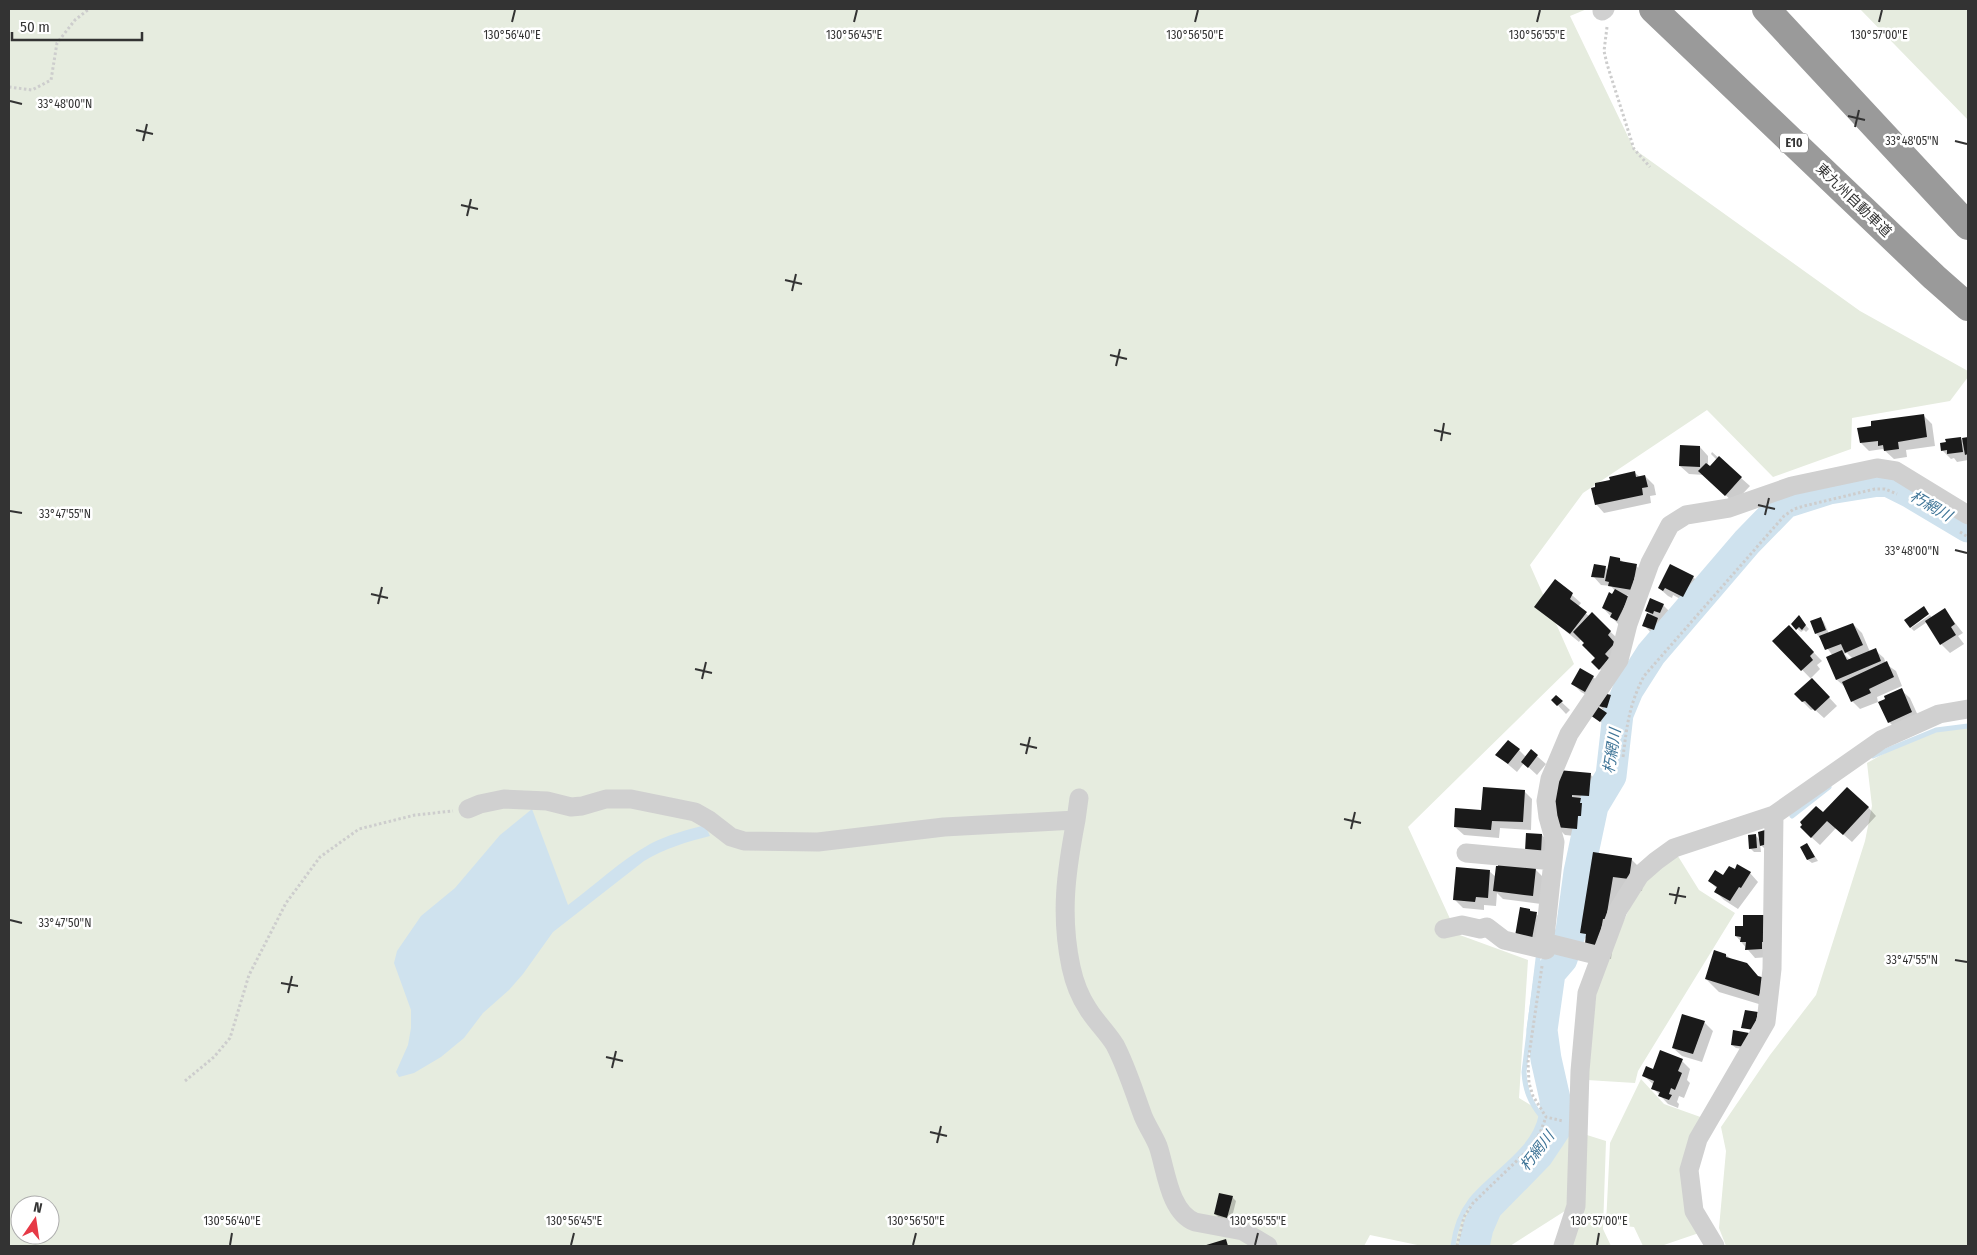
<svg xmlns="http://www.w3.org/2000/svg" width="1977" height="1255" font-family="'Fira Sans Condensed','Noto Sans JP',sans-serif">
<rect width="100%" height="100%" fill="#fff"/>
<path fill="#e6ecdf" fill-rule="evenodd" d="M9,9H1587L1570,16L1634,149L1860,311L1968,371V377L1950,401L1852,418L1851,449L1773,477L1707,410L1583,493L1530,565L1574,664L1408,827L1457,934L1528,960L1519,1098L1571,1130L1606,1141L1603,1229L1611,1246H1561L1568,1209L1510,1246H1422L1370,1235L1364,1246H9ZM20,1205H50V1235H20Z
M1860,9H1968V120Z
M1968,727V1246H1726L1719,1228L1726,1151L1721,1127L1770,1055L1816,995L1865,841L1872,806L1867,763C1899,745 1931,729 1968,727Z
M1676,853L1699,890L1735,913L1638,1071L1635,1083L1587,1080L1598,975L1644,878Z
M1641,1079L1664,1104L1706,1119C1687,1167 1669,1185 1699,1233L1661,1246H1643L1634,1227L1606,1224L1610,1143Z"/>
<path fill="#cfe2ee" d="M532,809L568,905C595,885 621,860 650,844C667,835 687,830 705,825L710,836C687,842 665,848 644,861L553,932L523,974L509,990L483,1013L464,1038L441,1057L414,1073L399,1077L396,1072L408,1045L411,1028V1010L394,963L397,951L421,916L455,888L500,835Z"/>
<path fill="#0003" fill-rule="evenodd" d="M1923,415L1932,424L1935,446L1906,450L1907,457L1894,459L1883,449L1869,451L1861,443Z
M1960,438L1964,442V439L1968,438V460L1957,462L1954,458L1951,459L1942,450Z
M1700,447L1708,456V466L1710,468L1717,460L1711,454L1712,452L1750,486L1734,503L1704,475L1689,474L1680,466Z
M1635,473L1640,477L1645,476L1654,485L1656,495L1650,496L1651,503L1604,513L1596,504L1611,481Z
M1620,559L1624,563L1636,566L1645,574L1640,598L1627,595L1637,606L1620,626L1603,608L1615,591L1611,586L1601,585L1593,576L1605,567L1608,570Z
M1693,577L1701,585L1691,605L1673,595L1672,598L1668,596L1659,588Z
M1556,581L1581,603L1578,607L1589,616L1592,614L1619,640L1608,677L1593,662L1596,658L1586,643L1581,639L1579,642L1536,607Z
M1663,605L1671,613L1668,621L1663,619L1661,622L1666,627L1662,638L1652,634L1644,625L1652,617L1647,611Z
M1945,610L1963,633L1958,636L1964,644L1950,653L1941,644L1927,622L1914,631L1911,628L1930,615L1932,618Z
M1820,618L1824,622L1829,634L1853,624L1862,633L1870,652L1875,650L1884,658L1886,664L1896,671L1902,686L1877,697L1878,702L1860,709L1852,701L1846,688L1837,680L1828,658L1833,656L1816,633ZM1847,653L1853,659L1850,660L1844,654Z
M1802,621L1809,629L1806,632L1804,630L1801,632L1792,624Z
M1789,627L1822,661L1817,665L1820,669L1811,678L1837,706L1824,718L1814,709L1811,710L1803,702L1812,680L1774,641Z
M1593,677L1602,685L1594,699L1581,692L1573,684Z
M1901,690L1910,698L1920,720L1897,730L1889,722Z
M1604,694L1611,696L1619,705L1616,716L1606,714L1600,706Z
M1556,697L1570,710L1566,714L1553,700Z
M1592,714H1606L1614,722L1609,729Z
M1519,750L1526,757L1531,751L1546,764L1537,775L1524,763L1517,772L1497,755Z
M1559,771L1590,774L1594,778V776L1599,778L1603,782L1602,786L1599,785L1597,804L1583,803L1589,808L1590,813L1589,824H1586L1585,837L1565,835L1556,826Z
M1524,791L1532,799L1531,830L1500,828L1499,838L1464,835L1455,827Z
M1868,807L1876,816L1852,842L1836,828L1820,845L1810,836L1823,814Z
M1765,832V849L1760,844L1761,852H1754L1750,848L1755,835L1760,840Z
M1542,835L1550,843L1549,860L1535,859Z
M1807,844L1818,861L1812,863L1808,860Z
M1594,854L1631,859L1644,872L1642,891L1626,889L1615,931L1611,959L1599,957L1582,933Z
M1499,868L1535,869L1544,878L1541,904L1503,899L1497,893L1496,906L1484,905V910L1463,908L1455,900L1489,871L1496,877Z
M1735,871L1750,873L1758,882L1738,909L1724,900L1716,892L1717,889L1710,881Z
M1530,910L1536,914L1545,922L1540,947L1525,944Z
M1763,916L1770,957L1755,958L1736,936L1744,927Z
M1726,955L1761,981L1772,1008L1719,992L1706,979Z
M1704,1022L1713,1031L1702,1062L1682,1056L1673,1048Z
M1748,1034L1750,1050L1736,1048L1732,1045Z
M1682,1061L1690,1069L1687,1080L1690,1083L1684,1098L1679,1096L1677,1102L1679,1104L1678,1108L1668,1104L1653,1088L1654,1085L1644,1076Z
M1232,1197L1236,1201L1231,1221L1219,1218L1215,1214Z"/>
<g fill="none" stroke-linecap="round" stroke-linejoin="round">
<path stroke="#cfe2ee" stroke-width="5" d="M1873,756L1936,730L1968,726
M1792,816L1829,787
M1453,1246C1455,1230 1461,1213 1471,1200C1492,1174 1535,1150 1541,1116C1530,1102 1525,1090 1524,1072L1539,951"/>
<path stroke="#cfe2ee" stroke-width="31" d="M1474,1246L1478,1228L1487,1207L1538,1155L1556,1128L1555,1099L1546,1059L1542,1030L1550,973L1562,959L1571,931L1579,872L1593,806L1611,776L1618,714L1628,690L1651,654L1747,542L1785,503L1829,489L1885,480L1911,493L1968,527"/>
</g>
<path fill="#1a1a1a" d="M1924,414L1927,437L1898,442L1899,449L1884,451L1883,445L1878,446V441L1860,443L1857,428L1871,426V421Z
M1961,437L1963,452L1947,454V450L1941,451L1940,443L1946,442L1945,439Z
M1968,437V454L1965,455L1962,438Z
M1680,445L1700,446V467L1679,466Z
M1719,456L1742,477L1725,496L1698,471L1706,463L1710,466Z
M1635,471L1636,477L1645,475L1648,487L1642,488L1643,495L1595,505L1591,488L1595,487V483L1610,480L1609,477Z
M1610,556L1620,558V561L1637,564L1632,590L1608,586L1609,582L1605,581Z
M1594,564L1606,566L1604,578L1591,577Z
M1670,564L1694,576L1683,597L1665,588L1663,591L1658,588Z
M1555,579L1573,593L1570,599L1587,612L1570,634L1534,607Z
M1615,589L1629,597L1617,621L1610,617L1612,613L1602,608L1609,592L1612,594Z
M1650,598L1664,604L1660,613L1654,611L1653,614L1645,611Z
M1924,606L1929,614L1910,628L1904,620Z
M1945,608L1955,624L1951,627L1956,635L1940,645L1925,621Z
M1592,612L1611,631L1608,635L1615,643L1605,654L1609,658L1599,670L1591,662L1595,658L1582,645L1584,643L1573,632Z
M1647,613L1658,618L1654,630L1642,626Z
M1799,615L1806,625L1802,630L1799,627L1796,630L1791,624Z
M1821,617L1826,630L1815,634L1810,621Z
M1853,623L1863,645L1845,653L1841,644L1825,650L1819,636Z
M1789,625L1814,652L1810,656L1813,660L1801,671L1772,641Z
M1876,648L1881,661L1836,680L1826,657L1842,650L1847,660Z
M1887,661L1894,677L1869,689L1871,693L1851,702L1842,682Z
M1580,668L1594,676L1585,692L1571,684Z
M1812,678L1830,697L1815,711L1805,701L1802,702L1794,694Z
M1902,688L1912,712L1888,723L1878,702L1885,699L1884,696Z
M1603,693L1611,695L1607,708L1598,706Z
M1556,695L1563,701L1557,706L1551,700Z
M1597,706L1607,713L1600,722L1590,715Z
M1508,740L1520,749L1508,764L1495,755Z
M1531,749L1538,755L1528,768L1521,762Z
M1558,770L1591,773L1589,796L1572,795V797L1581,798L1580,803H1582L1581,816H1578L1577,829L1555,827L1553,820Z
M1483,787L1525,790L1523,822L1492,821L1491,830L1454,827L1455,808L1481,810Z
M1847,787L1869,807L1843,835L1827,821L1811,838L1800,827L1802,825L1800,822L1816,806L1823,812Z
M1765,830L1767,844L1760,846L1758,832Z
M1526,833L1542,834L1541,853L1525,851Z
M1756,834L1757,848L1749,849L1748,835Z
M1807,843L1815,857L1807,860L1800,847Z
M1593,852L1632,858L1629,879L1613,877L1606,919H1603L1598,946L1585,944L1586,934L1580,933Z
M1498,863L1536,868L1533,896L1493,891L1496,866H1498Z
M1737,864L1751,872L1741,888L1739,887L1730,901L1714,892L1717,887L1708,881L1715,870L1723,875L1729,866L1735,869Z
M1456,867L1490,870L1488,898L1476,897L1475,902L1453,900Z
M1520,907L1530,909V911L1537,912L1532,939L1515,936Z
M1743,915H1764L1765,942H1762V949L1745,950L1746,942H1740L1741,937L1735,936V926H1743Z
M1714,950L1726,954V957L1747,963L1758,976L1765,978L1759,996L1705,979Z
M1745,1010L1758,1012L1754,1030L1741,1028Z
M1682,1014L1705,1021L1693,1054L1672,1048Z
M1733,1030L1749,1033L1746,1047L1731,1045Z
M1660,1050L1683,1059L1678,1071L1682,1073L1675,1090L1671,1088L1669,1094L1672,1095L1669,1100L1658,1096L1660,1092L1651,1089L1654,1081L1642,1076L1646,1066L1653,1069Z
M1219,1193L1233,1196L1227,1218L1214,1214Z
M1226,1239L1228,1246H1203Z"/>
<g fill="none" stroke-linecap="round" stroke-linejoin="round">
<path stroke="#cdcdcd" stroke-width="3" stroke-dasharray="2.5 2.5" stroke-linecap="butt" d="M1607,27L1604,51L1607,64L1634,149L1650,167
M9,87L32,90L51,80L57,43L75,20L89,9
M1960,532L1968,537
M1623,757C1627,725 1629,705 1644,676L1784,516L1794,509L1804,506L1875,489H1885L1897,494
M1542,966L1528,1062L1529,1083L1533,1096L1546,1117L1563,1121
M185,1081L214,1057L230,1038L249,975L286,903L320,857L359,829L415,815L453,811
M1457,1246L1464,1217L1473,1203L1528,1150L1540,1133L1546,1117"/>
<path stroke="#d0d0d0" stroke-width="19" d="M1602,11L1605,9
M468,809L480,804L504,799L547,801L571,807L582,806L606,799H631L695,812L709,820L731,837L744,841L818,842L944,827L1076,820C1066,872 1060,915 1071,967C1074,981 1080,997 1088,1009C1096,1022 1107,1032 1115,1045C1127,1068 1134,1092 1143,1116C1147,1126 1154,1136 1158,1146C1166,1169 1169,1212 1195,1222L1243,1231L1268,1246
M1076,820L1079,798
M1466,853L1553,861
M1444,929L1462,925L1480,929L1487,927L1504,940L1546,950
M1600,956L1548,943L1545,937L1555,842L1548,817L1546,801L1550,779L1569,734L1619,660L1628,624L1650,563L1670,525L1686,515L1729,508L1792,486L1877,468L1896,471L1968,515
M1563,1246L1576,1206L1580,1071L1587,993L1618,910L1640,875L1656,861L1674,848L1774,815L1881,740L1939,714L1968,709
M1715,1246L1694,1211L1689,1170L1698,1139L1766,1022L1772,969L1774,815"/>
<path stroke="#9a9a9a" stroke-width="28" d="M1653,9L1934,277L1968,307
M1766,9L1968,226"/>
</g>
<path fill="none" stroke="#333" stroke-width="2" d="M512,22L515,10M854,22L857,10M1195,22L1198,10M1537,22L1540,10M1879,22L1882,10M10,101L22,104M1848,116L1865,120M1855,127L1859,110M136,130L153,134M143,141L147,124M1955,141L1967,144M461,205L478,209M467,216L471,199M785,280L802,284M792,291L796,274M1110,355L1127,359M1116,366L1120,349M1434,430L1451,434M1441,441L1444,423M1758,505L1775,509M10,511L22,513M1765,515L1769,498M1955,550L1967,553M371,594L388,598M378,604L382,587M695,669L712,673M702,679L706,662M1020,744L1037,748M1026,754L1030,737M1344,819L1361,823M1351,829L1355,812M1669,894L1686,897M1675,904L1679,887M10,920L22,923M1955,960L1967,962M281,983L298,986M288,993L292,976M606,1057L623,1061M612,1068L616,1051M930,1132L947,1136M937,1143L941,1126M230,1245L232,1233M571,1245L574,1233M913,1245L916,1233M1255,1245L1258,1233M1597,1245L1599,1233"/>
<g text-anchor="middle" stroke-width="5" stroke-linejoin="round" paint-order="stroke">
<rect fill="#fff" stroke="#707070" stroke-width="1" x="1780" y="133.5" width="28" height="19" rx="4"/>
<g font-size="12" font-weight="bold" fill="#333">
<text x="1794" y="147">E10</text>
</g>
<g font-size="14" fill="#333" stroke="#fff">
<text transform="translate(1854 200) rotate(44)" y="5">東九州自動車道</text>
</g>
<g font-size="15" font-style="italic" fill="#3f7597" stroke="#fff">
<text transform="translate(1931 506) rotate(30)" y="5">朽網川</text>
<text transform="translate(1612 751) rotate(-81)" y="5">朽網川</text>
<text transform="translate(1537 1151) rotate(-52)" y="5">朽網川</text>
</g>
</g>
<g font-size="12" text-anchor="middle" fill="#333" stroke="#fff" stroke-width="5" stroke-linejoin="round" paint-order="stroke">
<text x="512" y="39">130°56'40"E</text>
<text x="854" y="39">130°56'45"E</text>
<text x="1195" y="39">130°56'50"E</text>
<text x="1537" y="39">130°56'55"E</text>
<text x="1879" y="39">130°57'00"E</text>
<text x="65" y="108">33°48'00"N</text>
<text x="1912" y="145">33°48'05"N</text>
<text x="65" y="518">33°47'55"N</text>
<text x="1912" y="555">33°48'00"N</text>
<text x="65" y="927">33°47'50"N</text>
<text x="1912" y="964">33°47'55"N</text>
<text x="232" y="1225">130°56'40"E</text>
<text x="574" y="1225">130°56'45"E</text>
<text x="916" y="1225">130°56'50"E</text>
<text x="1258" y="1225">130°56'55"E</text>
<text x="1599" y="1225">130°57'00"E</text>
</g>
<rect width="1977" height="1255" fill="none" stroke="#333333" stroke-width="20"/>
<g transform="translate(35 1220) rotate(13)"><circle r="24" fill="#ffffff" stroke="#adadad"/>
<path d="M0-4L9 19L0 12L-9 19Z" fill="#e63946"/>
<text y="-8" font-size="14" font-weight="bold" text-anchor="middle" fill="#333333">N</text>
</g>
<path d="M12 32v8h130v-8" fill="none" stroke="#333333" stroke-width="2.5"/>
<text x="20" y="32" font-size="15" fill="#333333" stroke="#ffffff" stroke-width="4" paint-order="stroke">50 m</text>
</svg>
